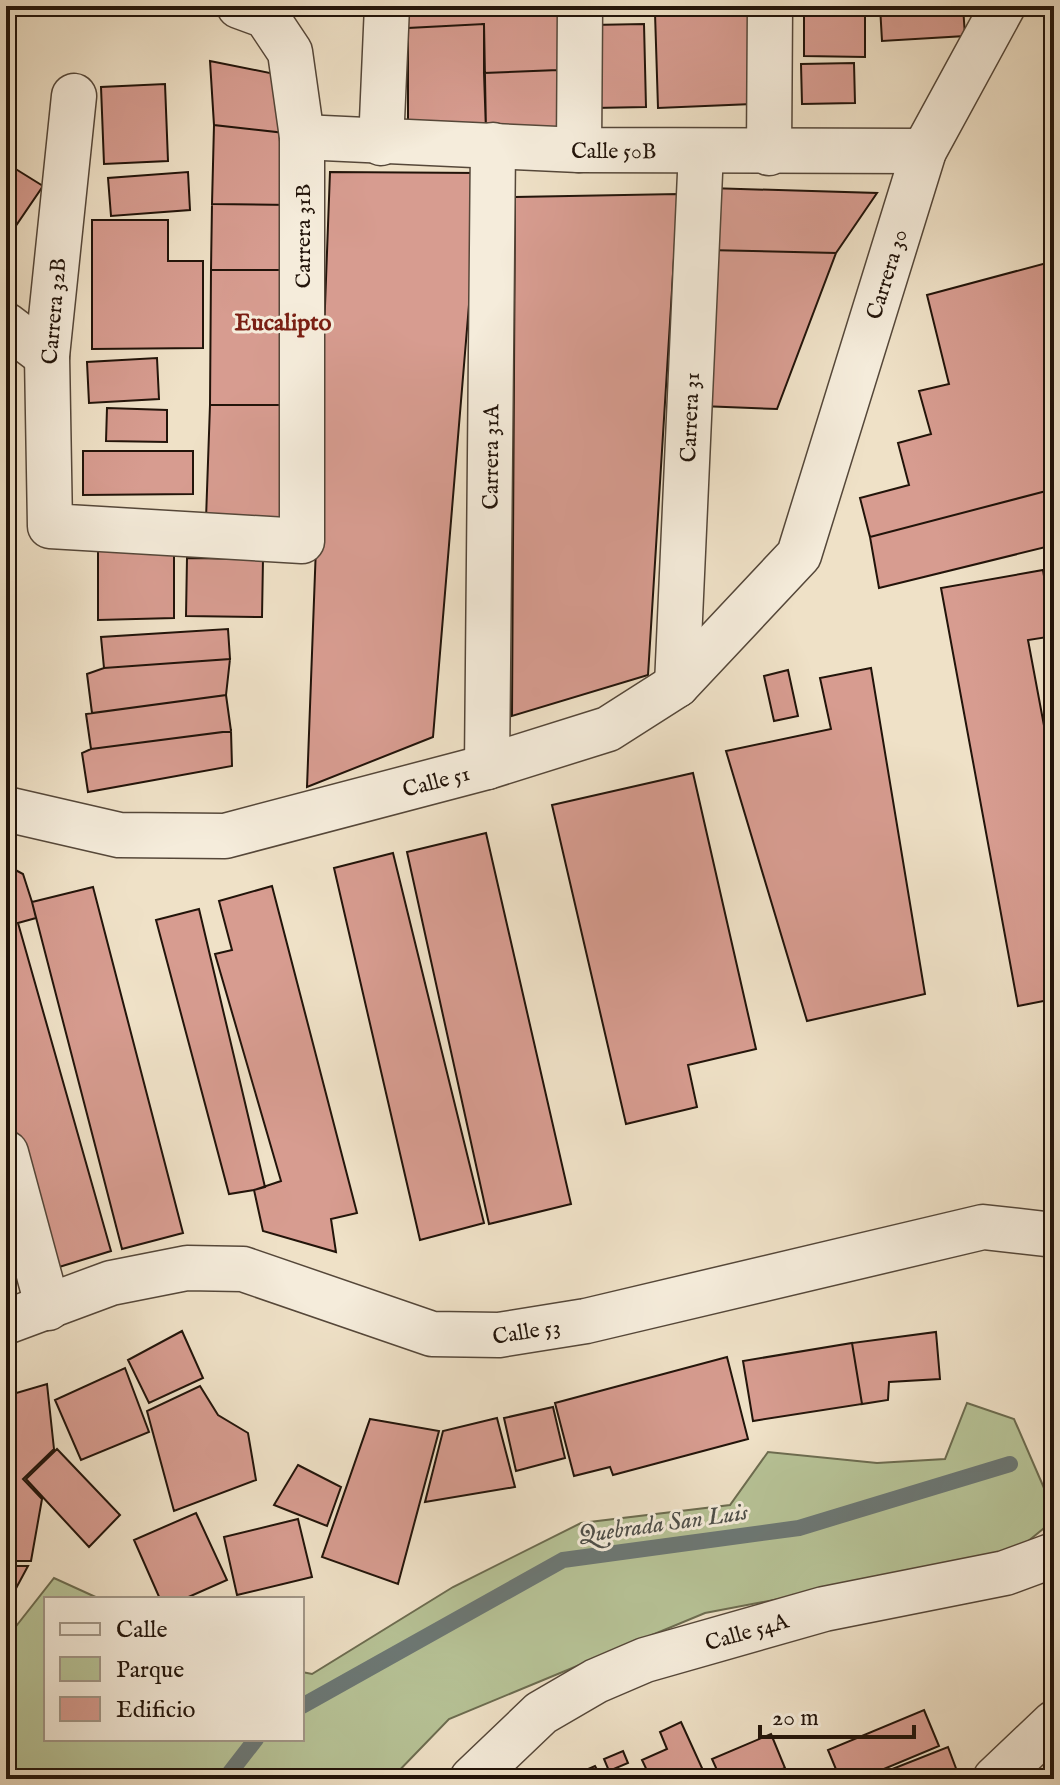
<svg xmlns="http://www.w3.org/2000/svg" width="1060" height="1785" font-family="'IM FELL English',serif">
<rect width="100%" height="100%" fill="#efe1c7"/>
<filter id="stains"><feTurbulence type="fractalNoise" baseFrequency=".0025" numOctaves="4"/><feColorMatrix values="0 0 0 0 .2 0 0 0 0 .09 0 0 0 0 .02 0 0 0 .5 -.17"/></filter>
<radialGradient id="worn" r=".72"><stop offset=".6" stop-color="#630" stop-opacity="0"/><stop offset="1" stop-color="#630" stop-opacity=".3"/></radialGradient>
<path fill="#b7c397" stroke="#6c6c50" stroke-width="2" d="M967,1403L1014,1419L1054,1511V1520L1011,1555L705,1613L449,1719L391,1779H6V1639L54,1578L100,1599H46V1739H302V1672L312,1674L453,1587L581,1523L730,1505L768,1452L877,1463L945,1459Z"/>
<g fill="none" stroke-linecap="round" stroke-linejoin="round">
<path stroke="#6c7875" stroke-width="16" d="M302,1706L563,1560L799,1528L1010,1464
M225,1779L256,1739"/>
</g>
<path fill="#d79c90" stroke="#22140a" stroke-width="2" d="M407,6H561L558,70L484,73V24L408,28Z
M592,6H671V9L592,10Z
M804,6H865V57L804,56Z
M880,6H963L965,36L882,41Z
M749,10L752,104L658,108L655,13Z
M484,24L486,131L408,120V28Z
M644,24L646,107L594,108L591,25Z
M210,61L275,74L294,134L214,125Z
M854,63L855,103L802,104L801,64Z
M558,70L560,128L486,131L484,73Z
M165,84L168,161L104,164L101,87Z
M214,125L294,134L291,205L212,204Z
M6,163L43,186L13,230L6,225Z
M188,172L190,210L111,216L108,178Z
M330,172L480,173L433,737L307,787Z
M709,188L877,193L836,253L707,250Z
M678,194L648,675L512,716L515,197Z
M212,204L291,205L290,270H211Z
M92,220H168V261H203V348L92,349Z
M707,250L836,253L777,409L701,406Z
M1054,261V489L870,537L860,498L909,485L898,443L931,434L919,391L949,384L927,295Z
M211,270H290L288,405H210Z
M157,358L159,399L89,403L87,362Z
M210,405H288L286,531L206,519Z
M107,408L167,410V442L106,441Z
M83,451H193V494L83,495Z
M1050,490L1054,507V545L879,588L870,537Z
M174,542V618L98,620V543Z
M187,558L263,559L262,617L186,616Z
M1043,570L1054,636L1028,640L1054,779V999L1018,1006L941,588Z
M228,629L230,659L104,668L101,637Z
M230,659L226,695L92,713L87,674L104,668Z
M871,668L925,994L807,1021L726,751L831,729L820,678Z
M788,670L798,716L774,721L764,676Z
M226,695L231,731L91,749L86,714Z
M1054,723V755L1048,725Z
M231,731L232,766L88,792L82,753L91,749Z
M693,773L756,1049L688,1065L697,1107L626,1124L552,805Z
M486,833L571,1204L489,1224L407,852Z
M393,853L484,1223L420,1240L334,868Z
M6,865L23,874L32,902L36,918L18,923L111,1251L43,1272L6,1126Z
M272,886L357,1213L331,1219L336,1252L263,1231L254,1190L281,1181L215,954L232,950L219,901Z
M93,887L183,1233L122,1249L32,902Z
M199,909L265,1187L254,1190L229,1194L156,920Z
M182,1331L203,1378L149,1403L128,1360Z
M936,1332L940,1379L889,1382L888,1400L862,1404L852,1343Z
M852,1343L862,1404L753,1421L743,1361Z
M727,1357L748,1439L613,1475L610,1467L574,1476L555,1403Z
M125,1368L149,1432L81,1460L55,1400Z
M47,1384L54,1449L23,1479L42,1499L31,1561H6V1396Z
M200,1386L218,1415L248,1433L256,1480L174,1511L147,1411Z
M553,1407L565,1458L516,1471L504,1418Z
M497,1418L515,1487L425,1502L443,1431Z
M370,1419L439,1431L398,1584L322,1557Z
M57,1449L120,1515L89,1547L26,1479Z
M298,1465L341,1487L327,1526L274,1505Z
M196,1513L227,1580L184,1599H160L134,1540Z
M298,1519L312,1577L237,1595L224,1537Z
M6,1566H28L6,1607Z
M924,1710L939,1746L860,1779H840L828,1750Z
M681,1722L707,1779H651L642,1760L667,1749L660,1732Z
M771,1734L785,1768L759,1779H721L712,1759Z
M948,1747L960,1779H867Z
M623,1751L628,1763L609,1771L604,1759Z
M595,1766L602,1779H565Z"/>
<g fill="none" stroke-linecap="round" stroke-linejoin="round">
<defs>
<g id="minor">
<path d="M74,96L47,356L50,526L302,541V137L290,52L266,16L239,6"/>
<path id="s1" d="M302,137L579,150L924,151"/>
<path d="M381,143L387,6"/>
<path d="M579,150L580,6"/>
<path d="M769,153L770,6"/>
<path d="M6,325L47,356"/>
<path id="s2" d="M677,685L701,151"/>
<path id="s3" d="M487,767L493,145"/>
<path d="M6,1153L48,1308"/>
<path d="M995,1779L1054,1723"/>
</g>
<g id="tertiary">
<path id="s4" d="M6,809L119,835L225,836L487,767L608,729L677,685L799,555L924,151L1003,6"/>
<path id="s5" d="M6,1322L111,1283L187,1268L243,1269L432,1334L499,1335L586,1321L983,1227L1054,1235"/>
<path id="s6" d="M472,1779L541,1713L596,1681L645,1660L824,1609L1005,1573L1054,1555"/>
</g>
</defs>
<use href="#minor" stroke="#554739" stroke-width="47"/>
<use href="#tertiary" stroke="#554739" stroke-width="47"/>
<use href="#minor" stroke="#f5ecdb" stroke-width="44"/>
<use href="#tertiary" stroke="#f5ecdb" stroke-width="44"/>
</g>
<g text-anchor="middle" stroke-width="6" stroke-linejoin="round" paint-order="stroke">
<g font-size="22" fill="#22140a" stroke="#f5ecdb">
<text dy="8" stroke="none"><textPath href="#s1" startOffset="312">Calle 50B</textPath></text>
<text transform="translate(302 236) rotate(-90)" y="8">Carrera 31B</text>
<text dy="8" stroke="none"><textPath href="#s4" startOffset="1174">Carrera 30</textPath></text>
<text transform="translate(53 311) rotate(-85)" y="8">Carrera 32B</text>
<text dy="8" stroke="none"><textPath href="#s2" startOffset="268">Carrera 31</textPath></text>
<text dy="8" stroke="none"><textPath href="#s3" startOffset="310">Carrera 31A</textPath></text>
<text dy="8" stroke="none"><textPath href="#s4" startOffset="440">Calle 51</textPath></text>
<text dy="8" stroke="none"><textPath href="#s5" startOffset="540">Calle 53</textPath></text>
<text dy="8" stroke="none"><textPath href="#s6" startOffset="318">Calle 54A</textPath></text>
</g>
<g font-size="24" font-weight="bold" fill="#7a1f14" stroke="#f5ecdb">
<text x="283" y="330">Eucalipto</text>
</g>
<g font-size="24" font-style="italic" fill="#4d4e49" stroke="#f5ecdb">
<text transform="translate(663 1523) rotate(-8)" y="8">Quebrada San Luis</text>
</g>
</g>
<rect width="1060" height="1785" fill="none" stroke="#efe1c7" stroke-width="32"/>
<rect x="8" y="8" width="1044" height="1769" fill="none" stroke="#22140a" stroke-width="4"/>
<rect x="16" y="16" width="1028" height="1753" fill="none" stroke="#22140a" stroke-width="2"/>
<rect x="44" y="1597" width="260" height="144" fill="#f5ecdb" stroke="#a19687" stroke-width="2"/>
<rect x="60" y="1623" width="40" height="12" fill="#f5ecdb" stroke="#a19687" stroke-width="2"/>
<text x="116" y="1637" font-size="24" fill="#22140a">Calle</text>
<rect x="60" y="1657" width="40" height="24" fill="#b7c397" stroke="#a19687" stroke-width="2"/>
<text x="116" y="1677" font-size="24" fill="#22140a">Parque</text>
<rect x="60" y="1697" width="40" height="24" fill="#d79c90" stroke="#a19687" stroke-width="2"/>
<text x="116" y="1717" font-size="24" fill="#22140a">Edificio</text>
<path d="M760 1725v12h154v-12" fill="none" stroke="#22140a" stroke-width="4"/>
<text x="772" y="1725" font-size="24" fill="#22140a" stroke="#f5ecdb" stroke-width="6" paint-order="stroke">20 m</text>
<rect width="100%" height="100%" filter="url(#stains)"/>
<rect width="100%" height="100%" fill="url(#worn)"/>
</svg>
